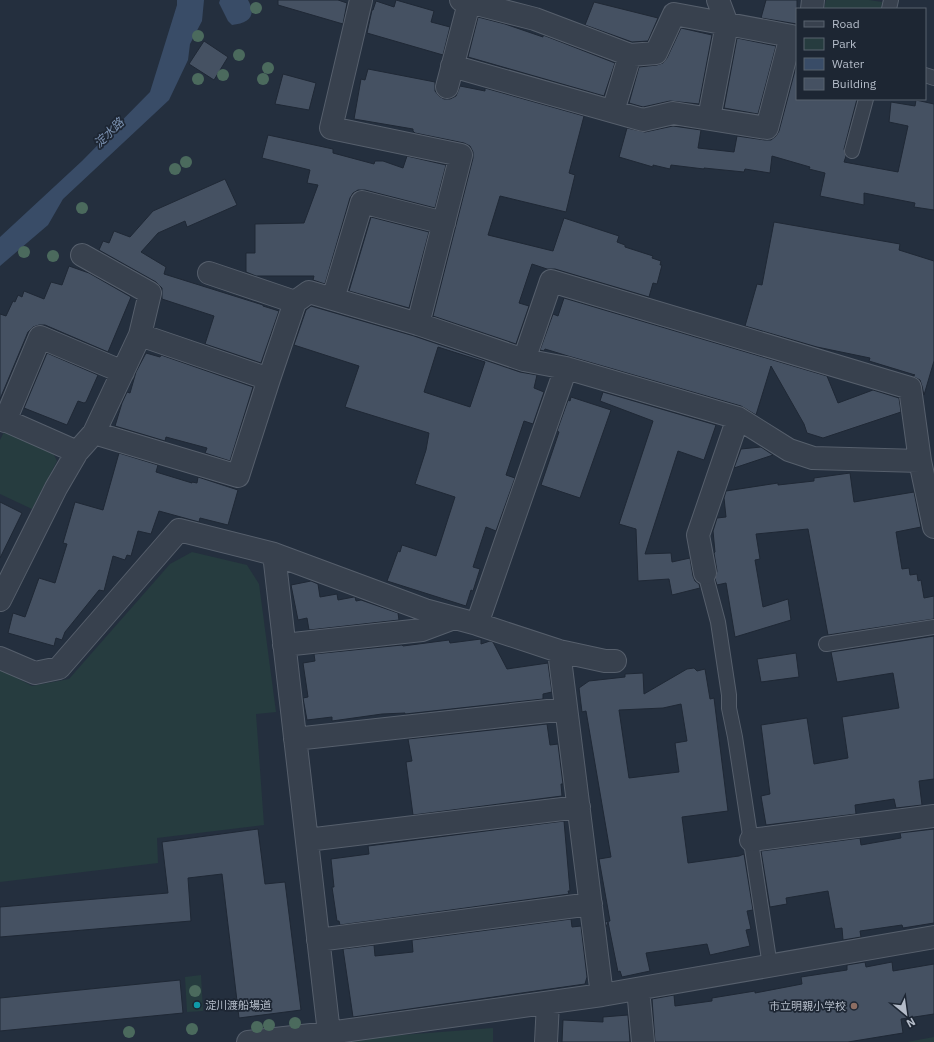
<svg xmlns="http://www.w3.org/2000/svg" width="934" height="1042" font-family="'IBM Plex Sans','Noto Sans JP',sans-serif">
<rect width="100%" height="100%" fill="#242f3e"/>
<path fill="#263c3f" d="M826,0H869L882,2L881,9H824Z
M5,430L51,449L57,461L32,509L0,494V440Z
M192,552L247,565L259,584L276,712L256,714L264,825L157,838L158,863L0,882V671L2,670L32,686L69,679L170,564Z
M201,975L203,1011L187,1012L185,977Z
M493,1028V1042H311Z
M934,1037V1042H907Z"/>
<path fill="#394c67" d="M177,0H204L202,21L190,44L188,60L169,100L63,199L48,225L0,266V237L82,161L150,92L177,5Z
M220,0H248C257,16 249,23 232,25L228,21L219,3Z"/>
<path fill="#455162" stroke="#1f2835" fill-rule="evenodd" d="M278,0H338L347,3L343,24L278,5Z
M396,0L434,11L431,22L450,27L443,55L367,33L372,10H373L376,1L394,7Z
M766,0H797V24L761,18Z
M594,2L658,18L648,41L632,42L585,25Z
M478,17L505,24L543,37V35L615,63L604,96L468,57Z
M681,28L712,35L699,104L670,101L643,107L629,103L639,67L657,65L663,63L667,58Z
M737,38L776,46L758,114L724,108Z
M204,41L228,57L214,80L189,64Z
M797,63V99H857L844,149L846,156L844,162L898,172L908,126L889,122L891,102L915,106L916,100L934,104V210L914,207L915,203L864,193V205L820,196L825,173L809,169L810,167L772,156L770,173L745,169L744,172L704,168V169L671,165L670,169L653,165V167L619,157L627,128L645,132L673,126L701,130L698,148L734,152L737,136L765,140H771L776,136L779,131Z
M368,69L435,82V91L439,96L444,99H450L456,96L460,86L485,91V88L584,116L569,173L575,175L566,212L500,196L488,235L553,251L564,218L619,236L617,242L625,245V247L653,256L652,258L661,261L660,265H662L657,284L653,283L649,297L555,269H547L532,264L519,303L529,306L516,344L433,316L473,158V152L470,146L464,143L415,133L413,131V129L354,119L361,79L365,80Z
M283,74L316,83L309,110L275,104Z
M268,135L333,149V153L374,164L375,161H383L403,168L407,156L446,165L435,208L365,190H358L353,193L350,198L325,284L313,280L314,276H256L246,272V253H255V224L304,223L318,185L307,183L310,170L262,158Z
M225,179L237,205L187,227L185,221L158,233L141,252L166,267L164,274L263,305V306L279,311L261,363L205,344L214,316L162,299V288L156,282L99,250L103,241L109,243L114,231L130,237L153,211Z
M371,217L429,232L409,308L349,291Z
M774,222L900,244L899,250L934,261V361L924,395L922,386L920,380L912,376L915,375L869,361L870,358L817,347L745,326L757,284L762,285Z
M69,266L89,273L131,297L108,352L45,325H39L33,327L28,332L0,399V314L6,316L13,301L15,302L18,295L22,297L24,291L44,299L51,282L62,285Z
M564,298L827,376L838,403L873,390L899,398L901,412L823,438L807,433L804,424L771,366L756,415L741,406L568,356L545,349L544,351L540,350L553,314L558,316Z
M311,306L414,336L520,372L537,375L534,388L544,392L533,424L524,421L506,475L515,478L496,531L486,527L473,567L480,569L473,591L471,590L466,606L387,581L398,551L400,552L402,545L436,556L455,497L415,484L426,450L429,433L345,407L359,366L294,345L306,310ZM438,347L485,362L470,407L424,392Z
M47,353L98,375L86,402L84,403L78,401L67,425L24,408Z
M146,353L160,357L161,355L253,387L230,461L205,453L207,448L166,437L165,441L115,426L122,403L127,392L130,393L136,372Z
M603,392L716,425L704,460L678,451L645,554L671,553L672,562L690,558L693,576L695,581L699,584L700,588L672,595L669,579L638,581L636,529L619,524L653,421L600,401Z
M571,397L611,410L580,498L541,485L559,432L557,431L568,400L570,401Z
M761,447L773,455L734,468L741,449Z
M119,453L158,465L156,472L192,483V482L197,483L198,477L238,490L228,525L200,518L199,522L159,511L151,534L138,531L131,556L127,555L125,560L113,556L104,591L99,590L65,632L62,640L56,638L54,646L8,633L13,613L25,617L39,578L55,583L67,544L63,543L75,502L103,510Z
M850,473L854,502L914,492L921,527L896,532L902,569L909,568L910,575L917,574L918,581L921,580L924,598L934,596V619L828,635L808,529L756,534L760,559L755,560L763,607L788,599L791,620L735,637L726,583L717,585L715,579L717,571L714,553L715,552L713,531L717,518L726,517L724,498L726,491L778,483V485L814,481V478Z
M0,502L22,513L0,558Z
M311,581L318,584L320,597L337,594L338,600L354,597H355L356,601L361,600L398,613L399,620L309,630L307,618L298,620L291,585Z
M934,636V779L919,781L922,805L896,808L894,799L855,805L856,814L766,825L761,796L770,794L761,725L807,718L814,764L848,758L842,717L899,708L893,673L837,682L831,652Z
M481,639V644L490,641L493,642L507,669L548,663L552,692L543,694V699L405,714V713L382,714L332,721V717L307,720L303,698L308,697L303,663L315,661L314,654L402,645L403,646L449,640L450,643Z
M796,653L799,677L761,682L757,659Z
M694,668L697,671L705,669L710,699L714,698L728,811L682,817L688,863L739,856L744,854L753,910L747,911L751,929L746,930L750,946L710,955L707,944L646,953L650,971L622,977L620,971L618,972L608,922L606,927L605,922L610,921L599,859L611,857L586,711L582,712L579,688L589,681L625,677V674L643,673L644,694L687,669ZM681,704L687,741L675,743L679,772L629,778L619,710L663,708Z
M547,724L550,745L558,744L563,784H561L562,796L413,815L406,762L412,761L408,739Z
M564,821L570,891H568L569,894L340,925L339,921H337L332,887H334L331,859L369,854L368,846Z
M258,829L265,884L285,882L301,1010L239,1018L222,874L188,878L191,921L0,937V907L168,893L162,842Z
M934,829V923L903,928L902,925L860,931L861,937L843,940L842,928L835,929L828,891L786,898L787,904L770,907L761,851L860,838L861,845L901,838L900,833Z
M571,919L572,927L581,926L587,977L585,984L353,1017L343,949L374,945L375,956L413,952L412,940Z
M865,962L866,967L892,962L893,971L934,964V1014L901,1019L903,1033L848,1042H655L652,999L674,995L675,1006L712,1001V998L755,991V993L802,984L801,977L847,970V965Z
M180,980L183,1013L0,1031V998Z
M628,1015L630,1042H562L563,1020L603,1022V1017Z"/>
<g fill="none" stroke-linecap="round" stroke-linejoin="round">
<defs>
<path id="lane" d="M889,9L891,0
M925,75L934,78
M852,151L866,99
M705,573L718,622L729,695V708L735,737L770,966
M826,644L934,627"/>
<path id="street" d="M361,0L331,128L461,155L418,324
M461,0L535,19L630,55L656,53L674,14L797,37
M812,9L813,0
M452,66L643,120L673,113L767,128L791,36
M447,87L469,3
M613,111L630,55
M709,118L727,24L718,0
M209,273L295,302
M333,299L362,202L444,223
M140,335L269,379
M524,360L551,281L910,388L920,461L934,527
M0,418L77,452
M5,421L40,337L123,372
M94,433L238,476L269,379L295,302L309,292L418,324L524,360L566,368L738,418L789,450L813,458L920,461
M274,554L329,1033
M705,573L698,535L738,418
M0,600L56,488L77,452L94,433L140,335L150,293L82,255
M477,624L566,368
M284,645L422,630L454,618
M559,651L602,995
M0,658L35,673L59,668L179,530L274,554L425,610L477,624L559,651L605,661H615
M295,739L566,709
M307,840L579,807
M751,840L934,816
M318,940L591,904
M638,989L643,1042
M248,1042L329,1033L602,995L934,937
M546,1042L548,1003"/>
</defs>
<use href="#lane" stroke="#565f6c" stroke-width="16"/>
<use href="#street" stroke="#565f6c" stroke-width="24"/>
<use href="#lane" stroke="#38414e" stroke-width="14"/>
<use href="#street" stroke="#38414e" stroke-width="22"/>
</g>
<g fill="#4b6a5d">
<circle cx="256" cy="8" r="6"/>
<circle cx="198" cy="36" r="6"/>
<circle cx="239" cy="55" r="6"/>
<circle cx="268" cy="68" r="6"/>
<circle cx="223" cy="75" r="6"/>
<circle cx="198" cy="79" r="6"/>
<circle cx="263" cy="79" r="6"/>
<circle cx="186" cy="162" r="6"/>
<circle cx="175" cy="169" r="6"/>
<circle cx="82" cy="208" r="6"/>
<circle cx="24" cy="252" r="6"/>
<circle cx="53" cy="256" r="6"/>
<circle cx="195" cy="991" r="6"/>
<circle cx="295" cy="1023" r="6"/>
<circle cx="269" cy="1025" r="6"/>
<circle cx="257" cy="1027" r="6"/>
<circle cx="192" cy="1029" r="6"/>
<circle cx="129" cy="1032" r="6"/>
</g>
<circle fill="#0f9aa8" stroke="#1d2633" stroke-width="1.5" cx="197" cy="1005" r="4"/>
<circle fill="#8d6e63" stroke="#1d2633" stroke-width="1.5" cx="854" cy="1006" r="4"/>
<g text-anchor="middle" stroke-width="3.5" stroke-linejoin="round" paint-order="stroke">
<g font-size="11" fill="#b4bcc9" stroke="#1d2633" text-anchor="start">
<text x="205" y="1009">淀川渡船場道</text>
<text x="846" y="1010" text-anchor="end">市立明親小学校</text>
</g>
<g font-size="12" font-style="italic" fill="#7c92b1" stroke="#1d2633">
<text transform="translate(109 133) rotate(-44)" y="4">淀水路</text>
</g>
</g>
<rect x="796" y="8" width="130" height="92" fill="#1d2633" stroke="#59626f"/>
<rect x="804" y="21" width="20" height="6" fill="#38414e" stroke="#59626f"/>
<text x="832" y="28" font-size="12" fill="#b4bcc9">Road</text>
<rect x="804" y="38" width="20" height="12" fill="#263c3f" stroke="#59626f"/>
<text x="832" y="48" font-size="12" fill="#b4bcc9">Park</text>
<rect x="804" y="58" width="20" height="12" fill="#394c67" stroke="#59626f"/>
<text x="832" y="68" font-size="12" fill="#b4bcc9">Water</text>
<rect x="804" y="78" width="20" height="12" fill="#455162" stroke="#59626f"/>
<text x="832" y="88" font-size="12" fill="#b4bcc9">Building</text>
<g transform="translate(906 1014) rotate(151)" stroke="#1d2633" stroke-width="3" paint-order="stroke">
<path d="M0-3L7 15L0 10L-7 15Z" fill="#b4bcc9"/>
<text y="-6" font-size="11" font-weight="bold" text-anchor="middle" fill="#b4bcc9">N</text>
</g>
</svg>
